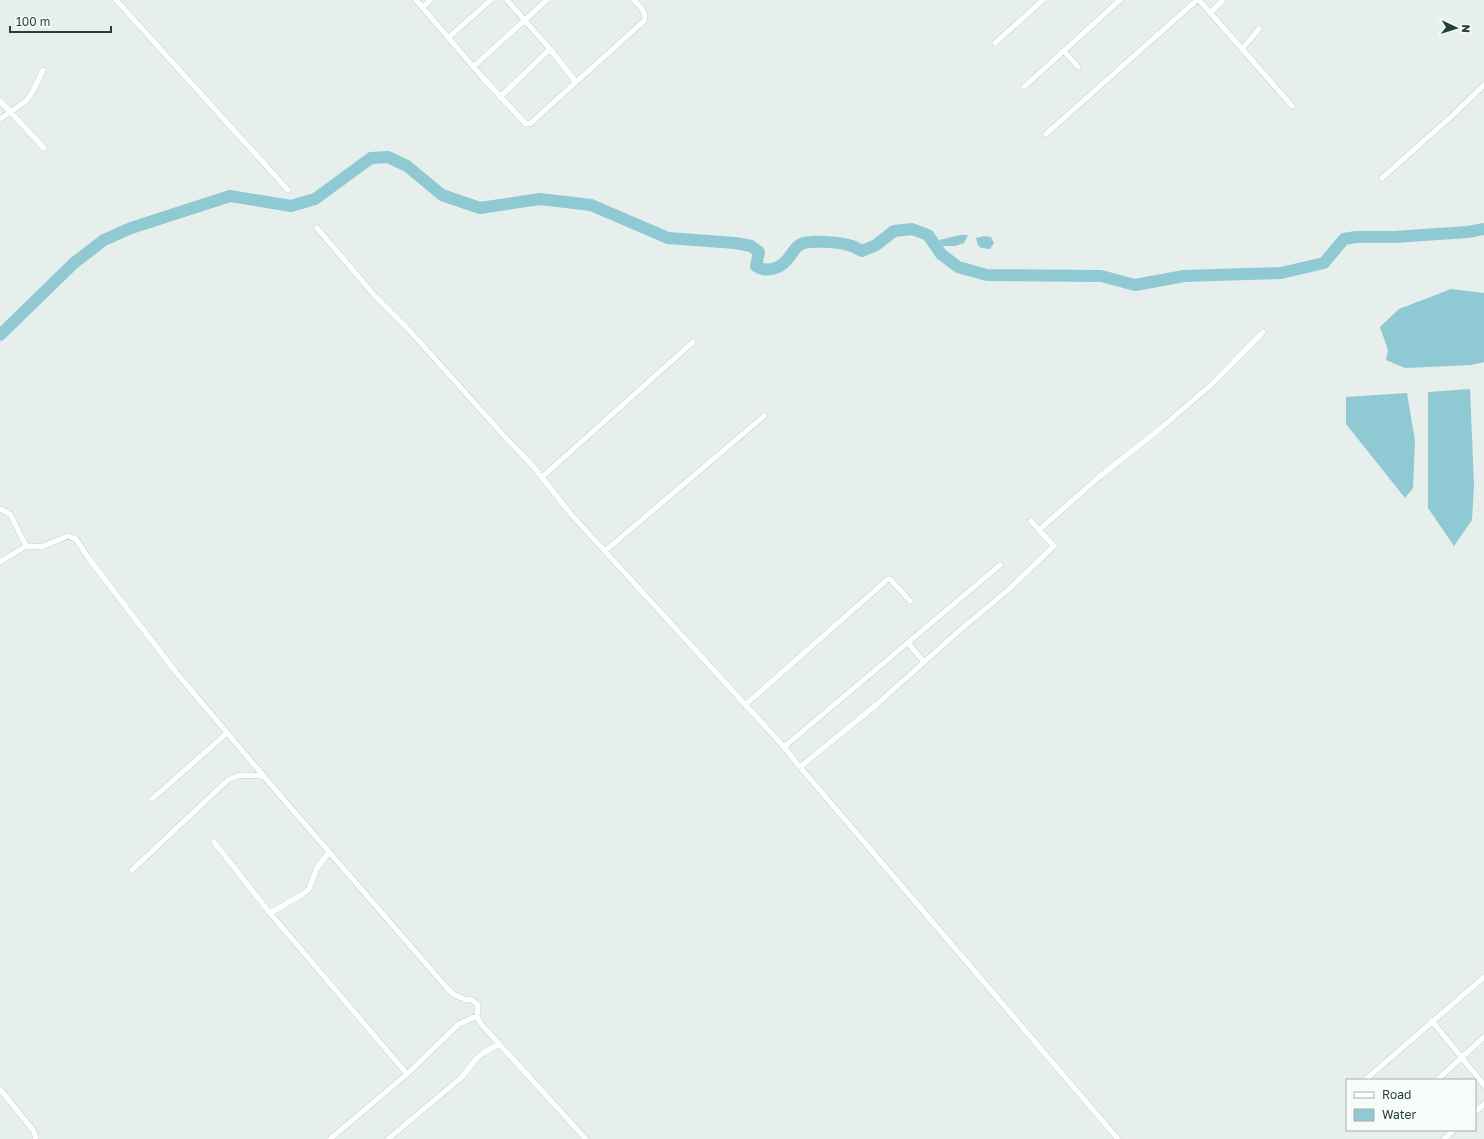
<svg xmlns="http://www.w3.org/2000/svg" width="1484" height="1139" font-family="'Golos Text',sans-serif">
<rect width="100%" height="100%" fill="#e6efeb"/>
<path fill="#8ec9d4" d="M960,235H968L964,243L955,246H943L939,240Z
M984,236L991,237L994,243L990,249L981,248L978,245L976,238Z
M1451,289L1484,293V362L1471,365L1405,368L1386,360L1388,350L1380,327L1399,309Z
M1470,389L1474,485L1472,520L1454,546L1428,508V392Z
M1407,393L1415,441L1413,488L1405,498L1346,424V397Z"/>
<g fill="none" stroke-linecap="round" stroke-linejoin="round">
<path stroke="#8ec9d4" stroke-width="12" d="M0,335L74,263L104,240L131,228L230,196L291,206L315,199L371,158L388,157L407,166L442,195L480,208L540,199L591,205L668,238L735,243L751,246L759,252L756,266C766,273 779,269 787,260C792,254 794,248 801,244C809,240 839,242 848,245C853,246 858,249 862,251L876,245L894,231L912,229L928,235L941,254L958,267L987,275L1101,276L1135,285L1184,276L1281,273L1324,263L1344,239L1356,237H1394L1468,232L1484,229"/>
<defs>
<path id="minor" d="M116,0L288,190
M416,0L483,78L526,124L531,123L576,82
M507,0L550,49L576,82L644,21C647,12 639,6 634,0
M1199,0L1292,106
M423,7L430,0
M1210,13L1223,0
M449,37L491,0
M995,43L1043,0
M1242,49L1259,29
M1064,51L1078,67
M473,67L547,0
M1024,87L1120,0
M500,97L550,49
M0,101L44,148
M0,119L26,101L33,91L43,70
M1046,134L1197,0
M1382,178L1453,115L1484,85
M317,228L375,296L410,331L505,437L532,465L570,513L784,747L800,767L1118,1139
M542,477L693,342
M0,509L10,514L26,546
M1031,521L1039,530
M605,551L764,416
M0,562L26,546L41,547L68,536L76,539L87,556L175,671L278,793L447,988L453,994L464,999L472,1000L478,1005L477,1016L480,1023L586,1139
M908,643L924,662
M745,705L888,579H890L910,601
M784,747L1000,565
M800,767L876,705L960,630L1008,590L1054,546L1039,530L1099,477L1161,428L1212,384L1263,332
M152,799L227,733
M214,842L270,913L303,894L309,889L317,868L329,852
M132,870L228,780L240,775L263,776
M270,913L407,1074
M1432,1021L1484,1085
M1365,1080L1484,977
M1437,1080L1484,1037
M0,1089L33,1130L36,1137L35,1139
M1475,1112L1484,1104
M330,1139L407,1074L459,1024L477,1016
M388,1139L462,1077L477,1058L483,1053L499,1044
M1444,1139L1454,1130"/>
</defs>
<use href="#minor" stroke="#a8b8b2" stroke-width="6"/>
<use href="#minor" stroke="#fff" stroke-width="5.5"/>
</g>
<rect x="1346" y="1079" width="130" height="52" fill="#f7fbf9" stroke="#a3b1ad"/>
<rect x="1354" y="1092" width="20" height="6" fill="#ffffff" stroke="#a3b1ad"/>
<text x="1382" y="1099" font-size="12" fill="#24423a">Road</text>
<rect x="1354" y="1109" width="20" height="12" fill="#8ec9d4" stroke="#a3b1ad"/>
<text x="1382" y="1119" font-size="12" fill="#24423a">Water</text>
<g transform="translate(1456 28) rotate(94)" stroke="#f7fbf9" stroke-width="3" paint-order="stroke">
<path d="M0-3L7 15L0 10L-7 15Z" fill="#24423a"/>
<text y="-6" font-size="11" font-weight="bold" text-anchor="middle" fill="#24423a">N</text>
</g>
<path d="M10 26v6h101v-6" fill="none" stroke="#24423a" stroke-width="2"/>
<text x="16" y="26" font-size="12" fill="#24423a" stroke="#f7fbf9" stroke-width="3" paint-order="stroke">100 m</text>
</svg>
